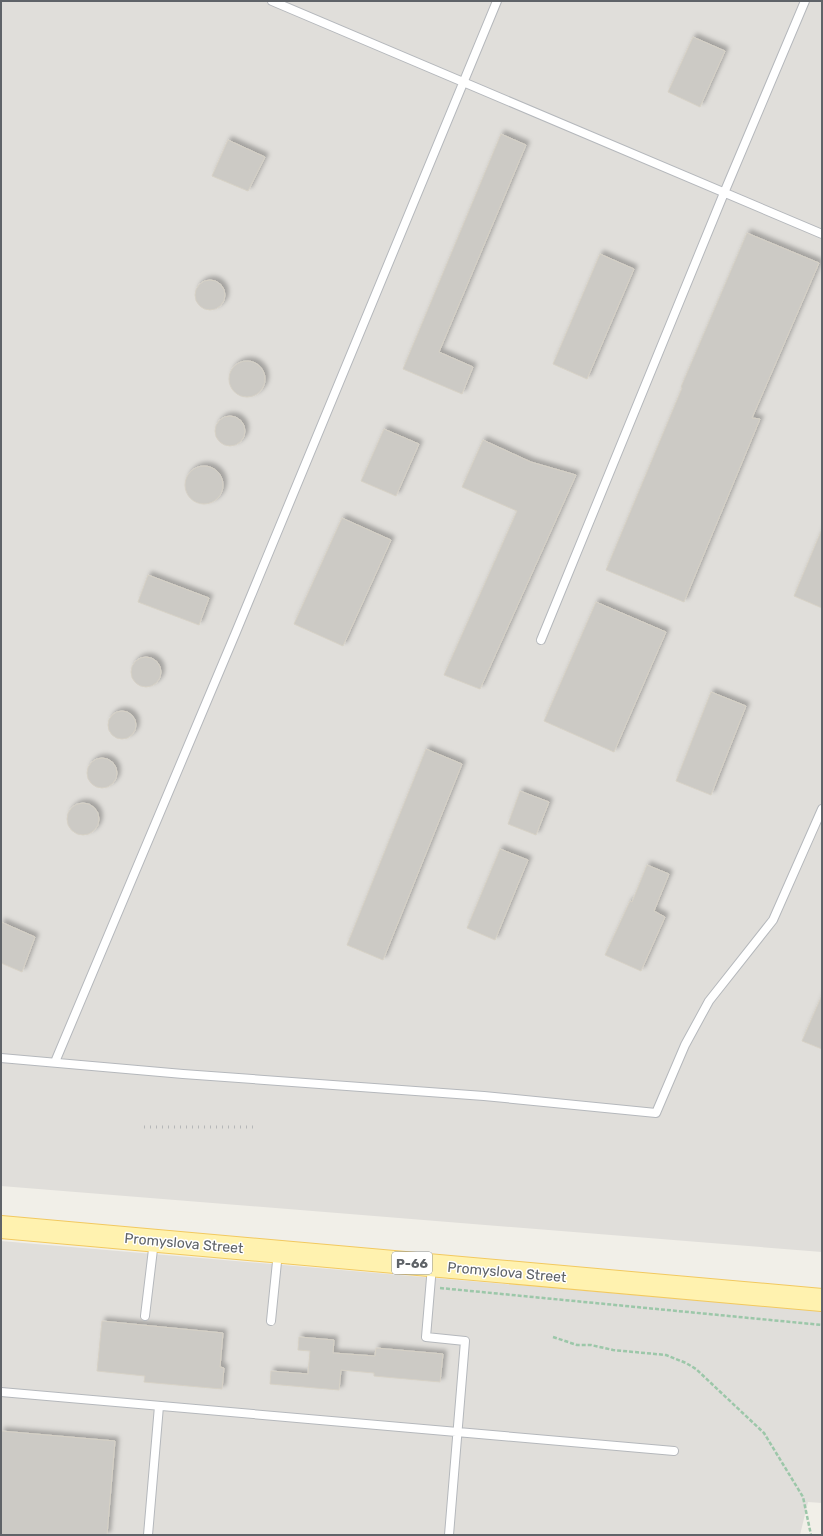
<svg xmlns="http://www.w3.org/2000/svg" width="823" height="1536" font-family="Rubik,sans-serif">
<defs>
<filter id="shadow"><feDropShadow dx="3.5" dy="-3.5" stdDeviation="2" flood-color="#0004"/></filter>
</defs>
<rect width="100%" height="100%" fill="#f1efe8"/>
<path fill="#e0deda" d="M1,1H822V1252L1,1186Z
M1,1241L822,1311V1503L808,1502L800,1535H1Z"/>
<path fill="#cccac5" stroke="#d6d1c6" filter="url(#shadow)" d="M693,37L725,51L700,107L668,92Z
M501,134L526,145L439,352L473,367L462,394L403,369Z
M228,140L265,157L248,191L212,176Z
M747,233L819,263L752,418L760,419L684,602L606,570L682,388L681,387Z
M600,254L634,269L587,379L553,364Z
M195 295a15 15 0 1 1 30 0a15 15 0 1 1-30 0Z
M229 379a18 18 0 1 1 36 0a18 18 0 1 1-36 0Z
M215 431a15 15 0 1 1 30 0a15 15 0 1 1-30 0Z
M384,429L419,444L396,496L361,481Z
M483,440L531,462L576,475L480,689L444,675L517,511L462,487Z
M185 485a19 19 0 1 1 38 0a19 19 0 1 1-38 0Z
M342,518L391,540L343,646L294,624Z
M822,529V608L794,596Z
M148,575L209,598L199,625L138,602Z
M596,602L666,632L614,752L544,721Z
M131 672a15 15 0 1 1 30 0a15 15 0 1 1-30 0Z
M711,692L746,706L711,795L676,781Z
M108 725a14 14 0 1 1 28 0a14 14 0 1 1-28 0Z
M426,749L462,764L383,960L347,945Z
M87 773a15 15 0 1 1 30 0a15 15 0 1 1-30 0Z
M520,791L549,802L536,835L508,824Z
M67 819a16 16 0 1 1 32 0a16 16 0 1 1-32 0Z
M500,849L528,860L495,940L467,928Z
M647,865L669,874L654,911L665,917L641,971L605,955L630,901L632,902Z
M1,922L35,937L22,972L1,963Z
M822,995V1049L802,1041Z
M102,1321L223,1333L220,1367L224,1368L222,1389L144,1382L145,1376L97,1371Z
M299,1337L334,1340L333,1353L375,1356L376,1348L443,1354L440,1382L374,1376V1373L341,1370L339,1390L270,1384L271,1371L308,1374L310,1351L298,1350Z
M1,1431L115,1441L107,1535H1Z"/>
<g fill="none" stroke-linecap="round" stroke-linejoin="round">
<defs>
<path id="lane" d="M272,1L822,234
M541,640L724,193L805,1
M1,1058L183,1074L484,1096L656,1113L685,1045L709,1001L773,920L822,809
M55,1062L236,632L497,1
M432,1266L426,1337L465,1341L449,1535
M145,1316L154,1241
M271,1321L278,1252
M1,1392L674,1451
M148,1535L159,1406"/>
<path id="primary" d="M1,1227L822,1300"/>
</defs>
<use href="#lane" stroke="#b5b8bc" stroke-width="10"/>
<use href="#primary" stroke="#f2c960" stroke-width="24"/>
<path stroke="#9cc7a9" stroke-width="2.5" stroke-dasharray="4 2" stroke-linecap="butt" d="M440,1288L822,1325
M553,1337L577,1345H591L613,1350L666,1355L686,1363L696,1369L764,1433L803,1497L811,1535"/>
<use href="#lane" stroke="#fff" stroke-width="8"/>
<use href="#primary" stroke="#fff2af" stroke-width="22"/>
<path stroke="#b6b7b8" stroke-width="3" stroke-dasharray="1 5" stroke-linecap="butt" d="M144,1127H254"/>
</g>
<g text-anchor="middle" stroke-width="3" stroke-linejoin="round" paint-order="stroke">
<rect fill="#fff" stroke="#8f9295" stroke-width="1" x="392" y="1252" width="40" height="22" rx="3"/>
<g font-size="13" font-weight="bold" fill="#5f6368">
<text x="412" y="1268">Р-66</text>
</g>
<g font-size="14" fill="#5f6368" stroke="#fff">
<text transform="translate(184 1243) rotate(5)" y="5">Promyslova Street</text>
<text transform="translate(507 1272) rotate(5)" y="5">Promyslova Street</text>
</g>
</g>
<rect width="823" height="1536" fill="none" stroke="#5f6368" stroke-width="4"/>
</svg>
